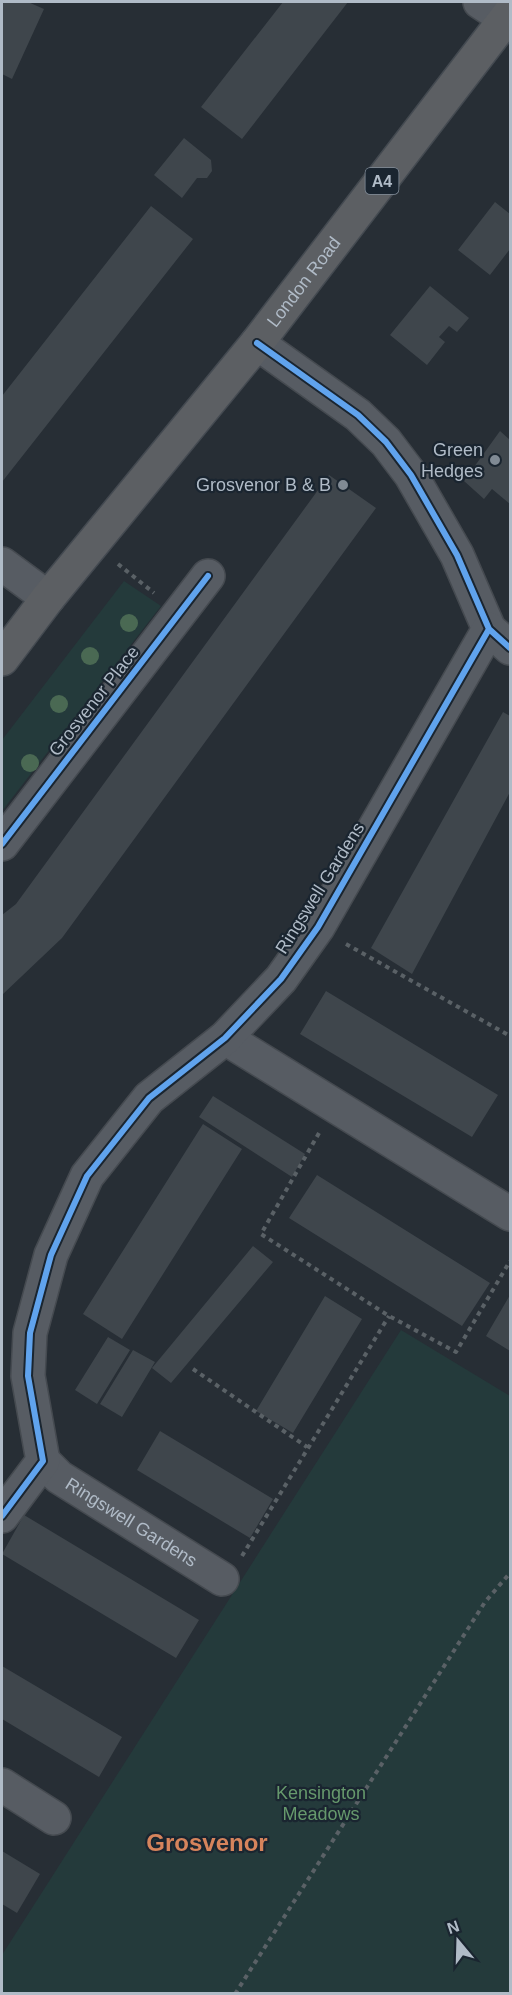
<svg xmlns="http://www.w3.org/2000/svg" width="512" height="1995" font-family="Arial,sans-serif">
<rect width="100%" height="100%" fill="#272e35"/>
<path fill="#243a3b" d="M124,581L161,606L2,811V740Z
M401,1330L510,1396V1993H2V1955Z"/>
<path fill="#3f464c" d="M2,2H28L44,9L12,79L2,74Z
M283,2H348L242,139L201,107Z
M184,138L211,160L212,171L207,178H197L182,198L154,175Z
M495,202L510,214V249L490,275L458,250Z
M151,206L193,239L2,482V396Z
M430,286L469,318L457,332L449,326L439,337L445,342L427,365L390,335Z
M500,431L510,440V504L492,489L484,499L464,481Z
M329,475L376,508L62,938L2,995V915L16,904Z
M503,712L510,716V792L412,974L371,948Z
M326,991L498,1095L472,1137L300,1034Z
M213,1096L305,1154L292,1177L199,1117Z
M203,1124L242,1149L122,1339L83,1314Z
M317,1175L490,1283L462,1326L289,1218Z
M253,1246L273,1262L171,1383L152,1368Z
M510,1295V1351L486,1336Z
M325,1296L362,1319L293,1433L256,1411Z
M108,1337L130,1350L97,1404L75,1390Z
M133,1350L155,1362L122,1417L100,1404Z
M160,1431L273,1499L250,1538L137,1470Z
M24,1515L199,1620L176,1658L2,1554Z
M2,1666L122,1737L99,1777L2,1719Z
M2,1851L40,1874L17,1913L2,1904Z"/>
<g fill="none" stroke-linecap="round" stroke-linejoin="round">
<defs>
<g id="minor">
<path d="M480,2L506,19"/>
<path d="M257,343L358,415L386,442L411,475L457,555L489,629L510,648"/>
<path d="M2,564L48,598"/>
<path d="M2,844L208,576"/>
<path d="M225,1038L510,1214"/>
<path id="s1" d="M43,1461L59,1477L222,1579"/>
<path d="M2,1516L43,1461L28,1376L30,1333L51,1255L87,1176L149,1098L225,1038L281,979L318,927L489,629"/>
<path d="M2,1785L54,1818"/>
</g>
<g id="highway">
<path id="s2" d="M2,659L48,598L257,343L510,13"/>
</g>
</defs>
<use href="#minor" stroke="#454a50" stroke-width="36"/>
<use href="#highway" stroke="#444a51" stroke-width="36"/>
<path stroke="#5a6166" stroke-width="4" stroke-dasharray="4.5 4.5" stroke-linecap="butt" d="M118,564L154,593
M346,944L510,1036
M319,1133L261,1234L389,1316L456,1352L510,1261
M193,1369L307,1447
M242,1556L389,1316
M235,1994L485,1602L510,1573"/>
<use href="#minor" stroke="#575c63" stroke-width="33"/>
<use href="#highway" stroke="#5c5f63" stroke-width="33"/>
<defs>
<path id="cycleway" d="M257,343L358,415L386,442L411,475L457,555L489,629L510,648
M2,844L208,576
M2,1516L43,1461L28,1376L30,1333L51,1255L87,1176L149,1098L225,1038L281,979L318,927L489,629"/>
</defs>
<use href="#cycleway" stroke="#1a2530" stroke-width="10"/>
<use href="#cycleway" stroke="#60a3ed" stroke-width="6"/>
</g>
<g fill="#4a6953">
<circle cx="129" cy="623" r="9"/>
<circle cx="90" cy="656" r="9"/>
<circle cx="59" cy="704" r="9"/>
<circle cx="30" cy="763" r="9"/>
</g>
<g fill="#808a94" stroke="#1a2530" stroke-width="2">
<circle cx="495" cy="460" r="6"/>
<circle cx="343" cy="485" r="6"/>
</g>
<g text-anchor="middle" stroke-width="4.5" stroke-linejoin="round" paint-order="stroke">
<rect fill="#1a2530" stroke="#838e9a" stroke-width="1.5" x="365.5" y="168" width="33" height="26" rx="4.5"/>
<g font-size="16" font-weight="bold" fill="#b0bbc7">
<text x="382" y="187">A4</text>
</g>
<g font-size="18" fill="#b0bbc7" stroke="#1a2530">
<text dy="6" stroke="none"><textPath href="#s2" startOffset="483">London Road</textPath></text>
<text transform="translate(94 701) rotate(-52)" y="6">Grosvenor Place</text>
<text transform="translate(320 888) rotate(-58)" y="6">Ringswell Gardens</text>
<text dy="6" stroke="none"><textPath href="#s1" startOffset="108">Ringswell Gardens</textPath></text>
</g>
<g font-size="18" fill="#b0bbc7" stroke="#1a2530" text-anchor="end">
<text x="483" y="456">Green<tspan x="483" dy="21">Hedges</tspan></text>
<text x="331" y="491">Grosvenor B &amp; B</text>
</g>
<g font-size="18" fill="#66996c" stroke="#1a2530">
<text x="321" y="1799">Kensington<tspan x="321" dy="21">Meadows</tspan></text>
</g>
<g font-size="24" font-weight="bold" fill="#d6845c" stroke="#1a2530">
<text x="207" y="1851">Grosvenor</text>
</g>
</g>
<rect width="512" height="1995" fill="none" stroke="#b0bbc7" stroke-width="6"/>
<g transform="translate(458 1941) rotate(341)" stroke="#1a2530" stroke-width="4.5" paint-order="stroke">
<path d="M0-4.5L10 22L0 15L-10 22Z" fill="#b0bbc7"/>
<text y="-9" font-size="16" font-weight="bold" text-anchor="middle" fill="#b0bbc7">N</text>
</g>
</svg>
